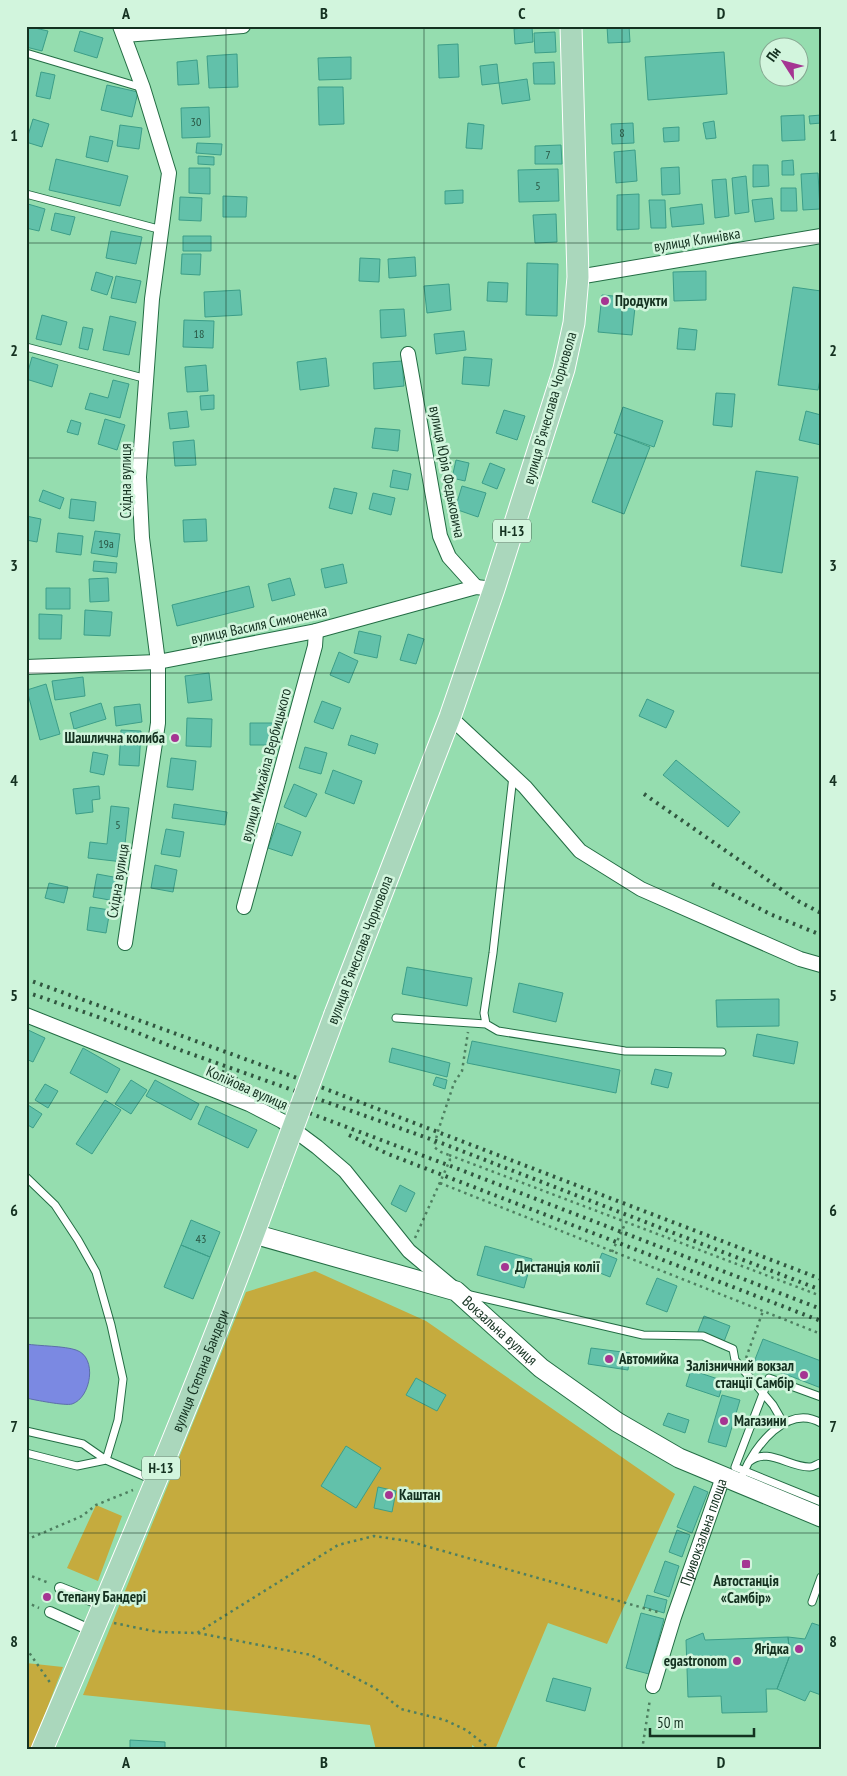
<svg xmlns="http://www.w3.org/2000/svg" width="847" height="1776" font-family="'PT Sans Narrow',sans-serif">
<rect width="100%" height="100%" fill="#95ddaf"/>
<path fill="#c5ab3e" d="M315,1271L426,1321L675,1494L607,1644L548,1623L495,1750H479L472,1745V1750H376L370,1725L83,1695L246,1292Z
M96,1505L122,1516L98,1581L67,1568Z
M26,1663L63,1667L31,1750H26Z"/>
<path fill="#7b89e2" stroke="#5c6fa8" d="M26,1344C39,1346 65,1346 76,1350C98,1357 91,1398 72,1404C65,1406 35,1400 26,1398Z"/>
<path fill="#62c1aa" stroke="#3c9e88" d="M26,26L48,31L42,51L26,47Z
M607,26H629L630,42L608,43Z
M532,27L533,42L515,44L514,29Z
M80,31L103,38L97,58L74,51Z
M555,32L556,52L535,53L534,33Z
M458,44L459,77L439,78L438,45Z
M724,52L727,94L648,100L645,57Z
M237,54L238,87L209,88L207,56Z
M351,57V79L319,80L318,58Z
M197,60L199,84L178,85L177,62Z
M554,62L555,84H534L533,63Z
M497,64L499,83L482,85L480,66Z
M41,72L55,75L50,99L36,96Z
M527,79L530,100L502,104L499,83Z
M107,85L138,92L132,117L101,110Z
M318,87H343L344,124L319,125Z
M209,107L210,137L182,138L181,108Z
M804,115L805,140L782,141L781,116Z
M821,115V123L810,124L809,116Z
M33,119L49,124L42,147L26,142Z
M714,121L716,138L706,139L703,123Z
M468,123L484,125L482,149L466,148Z
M633,123L634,143L612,144L611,124Z
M120,125L142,128L139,149L117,146Z
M679,127V141L664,142L663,128Z
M90,136L113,141L108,162L86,157Z
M197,143L222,144L221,155L196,153Z
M561,145L562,164H535V146Z
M635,150L637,181L616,183L614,152Z
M198,156L214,157V165L198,164Z
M56,159L128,176L120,206L49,190Z
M793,160L794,175H782V161Z
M753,165H768L769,186L753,187Z
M679,167L680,194L662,195L661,168Z
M189,168H210V194L189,193Z
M558,169L559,201L519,202L518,170Z
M818,173L820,209L803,210L801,174Z
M746,176L749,212L735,214L732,178Z
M726,179L729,216L715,218L712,180Z
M781,188H796L797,211H781Z
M463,190V203L445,204V191Z
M639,194V229L617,230V195Z
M223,196L247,197L246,217H223Z
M180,197L202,198L201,221L179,220Z
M772,198L774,219L755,222L752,200Z
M649,200H665L666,228H651Z
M28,204L45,209L39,231L26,228V210Z
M702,204L704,224L672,227L670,208Z
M55,213L75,217L70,235L51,230Z
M556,214L557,242L535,243L533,215Z
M111,231L142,237L136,264L106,258Z
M183,236H211V251H183Z
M182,254H201L200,275L181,274Z
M415,257L416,276L389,278L388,259Z
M360,258L380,259L379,282L359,281Z
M527,263L558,264L557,316L526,315Z
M706,271V300L674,301L673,272Z
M96,272L113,277L107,295L91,290Z
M116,276L141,281L136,303L111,298Z
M488,282L508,283L507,302L487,301Z
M449,284L451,310L427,313L424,286Z
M793,287L821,291V374L818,390L778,385Z
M240,290L242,315L205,317L204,292Z
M602,295L636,298L632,335L598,332Z
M404,309L406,336L381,338L380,310Z
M42,315L67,322L61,345L36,339Z
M110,316L136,322L129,355L103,350Z
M184,320L214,321L213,348L183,347Z
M83,327L93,329L88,350L79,348Z
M679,328L697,330L695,350L677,349Z
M464,331L466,350L436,354L434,334Z
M32,357L58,365L52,387L26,379Z
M464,357L492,359L489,386L462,384Z
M326,358L329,386L300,390L297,362Z
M402,361L404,386L374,389L373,363Z
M206,365L208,391L187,392L185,367Z
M113,380L129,384L120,418L85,409L90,393L108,398Z
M716,393L735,394L732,427L713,425Z
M214,395V409L201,410L200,396Z
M623,407L663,421L654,447L614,433Z
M504,410L525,416L517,440L496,433Z
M187,411L189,427L170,429L168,413Z
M806,411L821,415V445L799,440Z
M105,419L125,425L117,450L98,444Z
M71,420L81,423L78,435L67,432Z
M375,428L400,430L398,451L372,448Z
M617,434L650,447L624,514L592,502Z
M194,440L196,465L175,466L173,442Z
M456,460L469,463L465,481L452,478Z
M490,463L505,469L497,489L482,483Z
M393,470L411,474L408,490L390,487Z
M756,471L798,477L782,573L741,566Z
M462,486L486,493L478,517L455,509Z
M334,488L357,493L352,514L329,508Z
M43,490L64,498L60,509L39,501Z
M373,493L395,498L391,515L369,509Z
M71,499L96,502L94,521L69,518Z
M26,516L41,519L37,542L26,540Z
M206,519L207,541L184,542L183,520Z
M95,531L120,534L117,557L91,553Z
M58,533L83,536L81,555L56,552Z
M94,561L117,563L116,573L93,571Z
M343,564L347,583L325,588L321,569Z
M108,578L109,601L90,602L89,579Z
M290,578L295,595L272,601L268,584Z
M249,586L254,607L177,626L172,605Z
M46,588H70V609H46Z
M85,610L112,612L110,636L84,635Z
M39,614L62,615L61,639H39Z
M359,631L381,636L377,658L354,653Z
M408,634L424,639L416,664L400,660Z
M339,652L358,661L349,683L330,675Z
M209,673L212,700L188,703L185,676Z
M83,677L85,696L55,700L52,681Z
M46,684L60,734L40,740L27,690Z
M647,699L674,711L666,728L639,716Z
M322,701L341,708L333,729L314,722Z
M101,703L106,719L74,729L70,713Z
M140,704L142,722L116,726L114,707Z
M187,718L212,719L211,747L186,746Z
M250,723H279V745H250Z
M121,730L141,731L139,766L119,765Z
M351,735L378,744L375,754L348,745Z
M305,747L327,753L321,774L299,768Z
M93,752L108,755L104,775L90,772Z
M171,758L196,761L193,790L167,787Z
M676,760L740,812L728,827L663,775Z
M333,770L362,781L354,804L325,793Z
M294,784L317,794L306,817L284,807Z
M99,786L100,799L92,800L93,812L76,814L73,789Z
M174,804L227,812L225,825L172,818Z
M111,806L129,808L123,862L88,858L90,842L107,844Z
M277,823L301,832L292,856L268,848Z
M166,829L184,832L180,857L161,854Z
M155,865L177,870L173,892L151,888Z
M97,874L119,878L115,901L93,897Z
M49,883L68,887L64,903L45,898Z
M90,907L110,910L106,933L87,930Z
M407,967L472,978L467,1006L402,994Z
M519,983L563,993L556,1022L513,1012Z
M779,999V1026L717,1027L716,1000Z
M26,1029L45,1038L33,1062L26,1059Z
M757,1034L798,1042L794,1064L753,1056Z
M472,1041L620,1070L616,1093L467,1063Z
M83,1048L120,1069L107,1093L70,1073Z
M392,1048L450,1063L447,1077L389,1062Z
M655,1069L672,1073L668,1088L651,1084Z
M436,1077L447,1080L445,1089L433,1085Z
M131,1080L147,1090L131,1114L115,1104Z
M155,1080L199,1104L191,1120L146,1096Z
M45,1084L58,1091L48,1108L35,1100Z
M105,1100L121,1110L92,1154L76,1144Z
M28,1105L42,1114L33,1128L26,1124V1107Z
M206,1106L257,1130L248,1148L198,1124Z
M400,1185L415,1193L406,1212L391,1204Z
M191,1220L220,1232L210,1257L181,1245Z
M181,1245L210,1257L193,1299L164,1287Z
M485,1246L532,1259L524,1288L477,1275Z
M602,1253L617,1259L610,1277L595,1271Z
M657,1278L677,1286L667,1312L646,1304Z
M704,1316L730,1326L723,1344L697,1334Z
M763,1339L821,1361V1388L754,1362Z
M591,1348L630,1353L628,1370L588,1364Z
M691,1370L724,1381L719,1397L686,1386Z
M416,1378L446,1395L437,1411L406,1395Z
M722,1395L740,1400L726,1447L708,1442Z
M668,1413L689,1420L685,1433L663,1425Z
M346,1446L381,1468L356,1508L321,1486Z
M694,1486L708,1492L692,1533L677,1527Z
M378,1487L396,1491L392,1512L374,1508Z
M677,1530L690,1535L682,1557L669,1552Z
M665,1561L679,1566L669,1597L654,1592Z
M647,1595L667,1600L664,1613L644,1607Z
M641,1613L664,1619L649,1674L626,1668Z
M812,1623L821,1626V1695L810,1691L805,1701L777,1689L790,1655L788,1637L805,1639Z
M703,1633L705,1640L788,1637L790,1655L777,1689H766L767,1712L722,1713L721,1696L688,1697L686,1640Z
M553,1678L591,1688L585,1711L546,1701Z
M130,1740L165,1742V1750H130Z"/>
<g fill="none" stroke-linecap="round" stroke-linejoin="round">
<defs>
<path id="service" d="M26,53L143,88
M26,194L162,230
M26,347L147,379
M513,776L493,953L484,1013L486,1024L498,1031L625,1051L722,1052
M396,1018L486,1024
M26,1177L55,1205L78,1240L96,1272L111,1325L123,1379L118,1420L106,1460L77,1466L26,1453
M466,1294L643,1335L703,1336L733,1349L735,1360L773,1405L784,1424
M821,1397L769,1378L735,1467L821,1502
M26,1431L83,1444L106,1460L153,1480
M749,1462C767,1446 790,1468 810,1467C813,1467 817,1464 821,1463
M743,1474C754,1447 787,1403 821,1423
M812,1602L821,1577"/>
<path id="pedestrian" d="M60,1588L103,1605
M50,1612L92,1631"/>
<g id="minor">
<path d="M120,26L143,88L169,173L152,299L139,477L142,538L158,662V723L125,943"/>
<path d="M124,35L243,26"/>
<path d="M578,277L821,236"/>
<path d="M408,354L440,536L449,557L476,587"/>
<path d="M26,667L158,662L316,631L476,587L494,589"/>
<path d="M450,717L525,787L580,851L641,889L800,959L821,965"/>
<path d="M244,907L315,646L316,631"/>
<path d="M26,1015L249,1104L282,1121L317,1147L345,1171L409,1251L452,1287"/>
<path id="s1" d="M653,1686L674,1617L723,1477"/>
</g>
<g id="secondary">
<path id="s2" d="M254,1234L456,1291L541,1368L617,1422L679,1458L821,1517"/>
</g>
<g id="primary">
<path d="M335,1014L450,717L494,589L564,369L574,323L578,277L571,26"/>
<path id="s3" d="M42,1750C122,1562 203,1375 272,1184"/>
</g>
</defs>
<use href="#service" stroke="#236d44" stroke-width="9"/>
<use href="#pedestrian" stroke="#236d44" stroke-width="12"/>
<use href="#minor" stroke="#236d44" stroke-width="16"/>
<use href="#secondary" stroke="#236d44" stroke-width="21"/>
<use href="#primary" stroke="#fff" stroke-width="23"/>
<path stroke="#4e7f60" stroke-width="2.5" stroke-dasharray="2.5 4" stroke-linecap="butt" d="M449,1155L821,1296
M440,1183L821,1334
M415,1238L450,1160L449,1155L441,1152L434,1147L438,1131L454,1083L462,1071L468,1032
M612,1252L626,1222
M746,1358L763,1311
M26,1540L82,1516L96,1505L133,1490
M26,1574L49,1583
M26,1602L39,1608
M114,1623L158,1632L197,1633L338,1545L374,1536L408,1541L661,1613
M198,1633L311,1655L375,1688L401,1709L445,1720L466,1730L492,1750
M26,1648L51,1684
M642,1750L650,1699"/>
<use href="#service" stroke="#fff" stroke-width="7"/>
<use href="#pedestrian" stroke="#fff" stroke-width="10"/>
<use href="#minor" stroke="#fff" stroke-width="14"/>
<use href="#secondary" stroke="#fff" stroke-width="19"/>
<use href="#primary" stroke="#aad7bc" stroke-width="21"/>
<path stroke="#30563f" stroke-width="4" stroke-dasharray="2.5 5" stroke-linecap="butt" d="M644,794L798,901L821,913
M712,884L770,914L821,935
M26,979L297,1078L821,1279
M26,992L101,1018L180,1050L436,1141L821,1290
M215,1068L285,1104L448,1165L821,1309
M349,1135L388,1154L821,1321"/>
<defs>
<path id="primary-bridge" d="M272,1184L335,1014"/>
</defs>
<use href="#primary-bridge" stroke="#fff" stroke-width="23" stroke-linecap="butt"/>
<use href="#primary-bridge" stroke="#aad7bc" stroke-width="21"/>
</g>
<path fill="none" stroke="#143120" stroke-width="1" stroke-opacity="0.55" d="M226,26V1750M424,26V1750M622,26V1750M26,243H821M26,458H821M26,673H821M26,888H821M26,1103H821M26,1318H821M26,1533H821"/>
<g fill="#a53592" stroke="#d2f5dd" stroke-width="2">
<circle cx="605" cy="301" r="5"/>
<circle cx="175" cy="738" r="5"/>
<circle cx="505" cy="1267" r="5"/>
<circle cx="609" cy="1359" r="5"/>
<circle cx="804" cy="1375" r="5"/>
<circle cx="724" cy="1421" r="5"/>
<circle cx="389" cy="1495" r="5"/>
<rect x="741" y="1559" width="10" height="10" rx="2.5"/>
<circle cx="47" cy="1597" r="5"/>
<circle cx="799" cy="1649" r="5"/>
<circle cx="737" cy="1661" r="5"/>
</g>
<g text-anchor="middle" stroke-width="5" stroke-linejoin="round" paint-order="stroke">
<g font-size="12" fill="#285542">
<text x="196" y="126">30</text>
<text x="622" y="137">8</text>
<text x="548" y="159">7</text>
<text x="538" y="190">5</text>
<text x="199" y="338">18</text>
<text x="106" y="548">19а</text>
<text x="118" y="829">5</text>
<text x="201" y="1243">43</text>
</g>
<g fill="#d2f5dd" stroke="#4d6c59" stroke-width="1">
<rect x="493" y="519.5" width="38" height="23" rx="4"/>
<rect x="142" y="1456.5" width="38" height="23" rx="4"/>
</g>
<g font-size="14" font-weight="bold" fill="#143120">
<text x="512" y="536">Н-13</text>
<text x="161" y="1473">Н-13</text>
</g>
<g font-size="15" fill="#143120" stroke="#d2f5dd">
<text transform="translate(697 240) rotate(-9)" y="5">вулиця Клинівка</text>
<text transform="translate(550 408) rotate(-74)" y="5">вулиця Вʼячеслава Чорновола</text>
<text transform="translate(447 472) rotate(79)" y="5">вулиця Юрія Федьковича</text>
<text transform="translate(126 481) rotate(-90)" y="5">Східна вулиця</text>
<text transform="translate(259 625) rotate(-12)" y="5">вулиця Василя Симоненка</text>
<text transform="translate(266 765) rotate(-75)" y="5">вулиця Михайла Вербицького</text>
<text transform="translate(118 881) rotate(-81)" y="5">Східна вулиця</text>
<text transform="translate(360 950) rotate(-69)" y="5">вулиця Вʼячеслава Чорновола</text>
<text transform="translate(247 1088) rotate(24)" y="5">Колійова вулиця</text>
<text dy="5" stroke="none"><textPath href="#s2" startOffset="269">Вокзальна вулиця</textPath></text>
<text dy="5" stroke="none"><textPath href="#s3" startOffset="411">вулиця Степана Бандери</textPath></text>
<text dy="5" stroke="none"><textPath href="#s1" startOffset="162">Привокзальна площа</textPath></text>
</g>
<g font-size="15" font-weight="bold" fill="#143120" stroke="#d2f5dd" text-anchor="start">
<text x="615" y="306">Продукти</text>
<text x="165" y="743" text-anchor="end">Шашлична колиба</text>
<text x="515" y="1272">Дистанція колії</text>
<text x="619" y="1364">Автомийка</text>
<text x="794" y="1371" text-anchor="end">Залізничний вокзал<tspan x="794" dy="17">станції Самбір</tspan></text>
<text x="734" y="1426">Магазини</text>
<text x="399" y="1500">Каштан</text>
<text x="746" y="1586" text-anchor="middle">Автостанція<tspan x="746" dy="17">«Самбір»</tspan></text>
<text x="57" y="1602">Степану Бандері</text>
<text x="789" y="1654" text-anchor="end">Ягідка</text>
<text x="727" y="1666" text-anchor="end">egastronom</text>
</g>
</g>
<rect width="847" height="1776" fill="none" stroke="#d2f5dd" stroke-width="55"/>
<g transform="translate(784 62) rotate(306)"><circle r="24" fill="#d2f5dd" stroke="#86a791"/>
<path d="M0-4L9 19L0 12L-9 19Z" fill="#a53592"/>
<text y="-8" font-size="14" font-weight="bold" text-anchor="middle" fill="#143120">Пн</text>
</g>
<path d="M650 1728v8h104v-8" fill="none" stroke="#143120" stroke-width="2.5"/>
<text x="657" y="1728" font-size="15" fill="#143120" stroke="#d2f5dd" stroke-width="4" paint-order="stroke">50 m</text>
<rect x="28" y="28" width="792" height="1720" fill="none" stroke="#143120" stroke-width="2"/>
<g font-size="16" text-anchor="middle" font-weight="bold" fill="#143120">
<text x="126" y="19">A</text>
<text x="324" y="19">B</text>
<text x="522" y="19">C</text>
<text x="721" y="19">D</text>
<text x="14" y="141">1</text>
<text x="833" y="141">1</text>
<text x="14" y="356">2</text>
<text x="833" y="356">2</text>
<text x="14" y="571">3</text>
<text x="833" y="571">3</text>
<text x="14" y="786">4</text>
<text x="833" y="786">4</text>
<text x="14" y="1001">5</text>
<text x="833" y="1001">5</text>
<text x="14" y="1216">6</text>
<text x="833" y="1216">6</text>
<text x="14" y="1432">7</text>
<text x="833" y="1432">7</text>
<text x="14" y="1647">8</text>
<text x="833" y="1647">8</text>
<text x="126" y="1768">A</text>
<text x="324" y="1768">B</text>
<text x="522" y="1768">C</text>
<text x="721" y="1768">D</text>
</g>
</svg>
